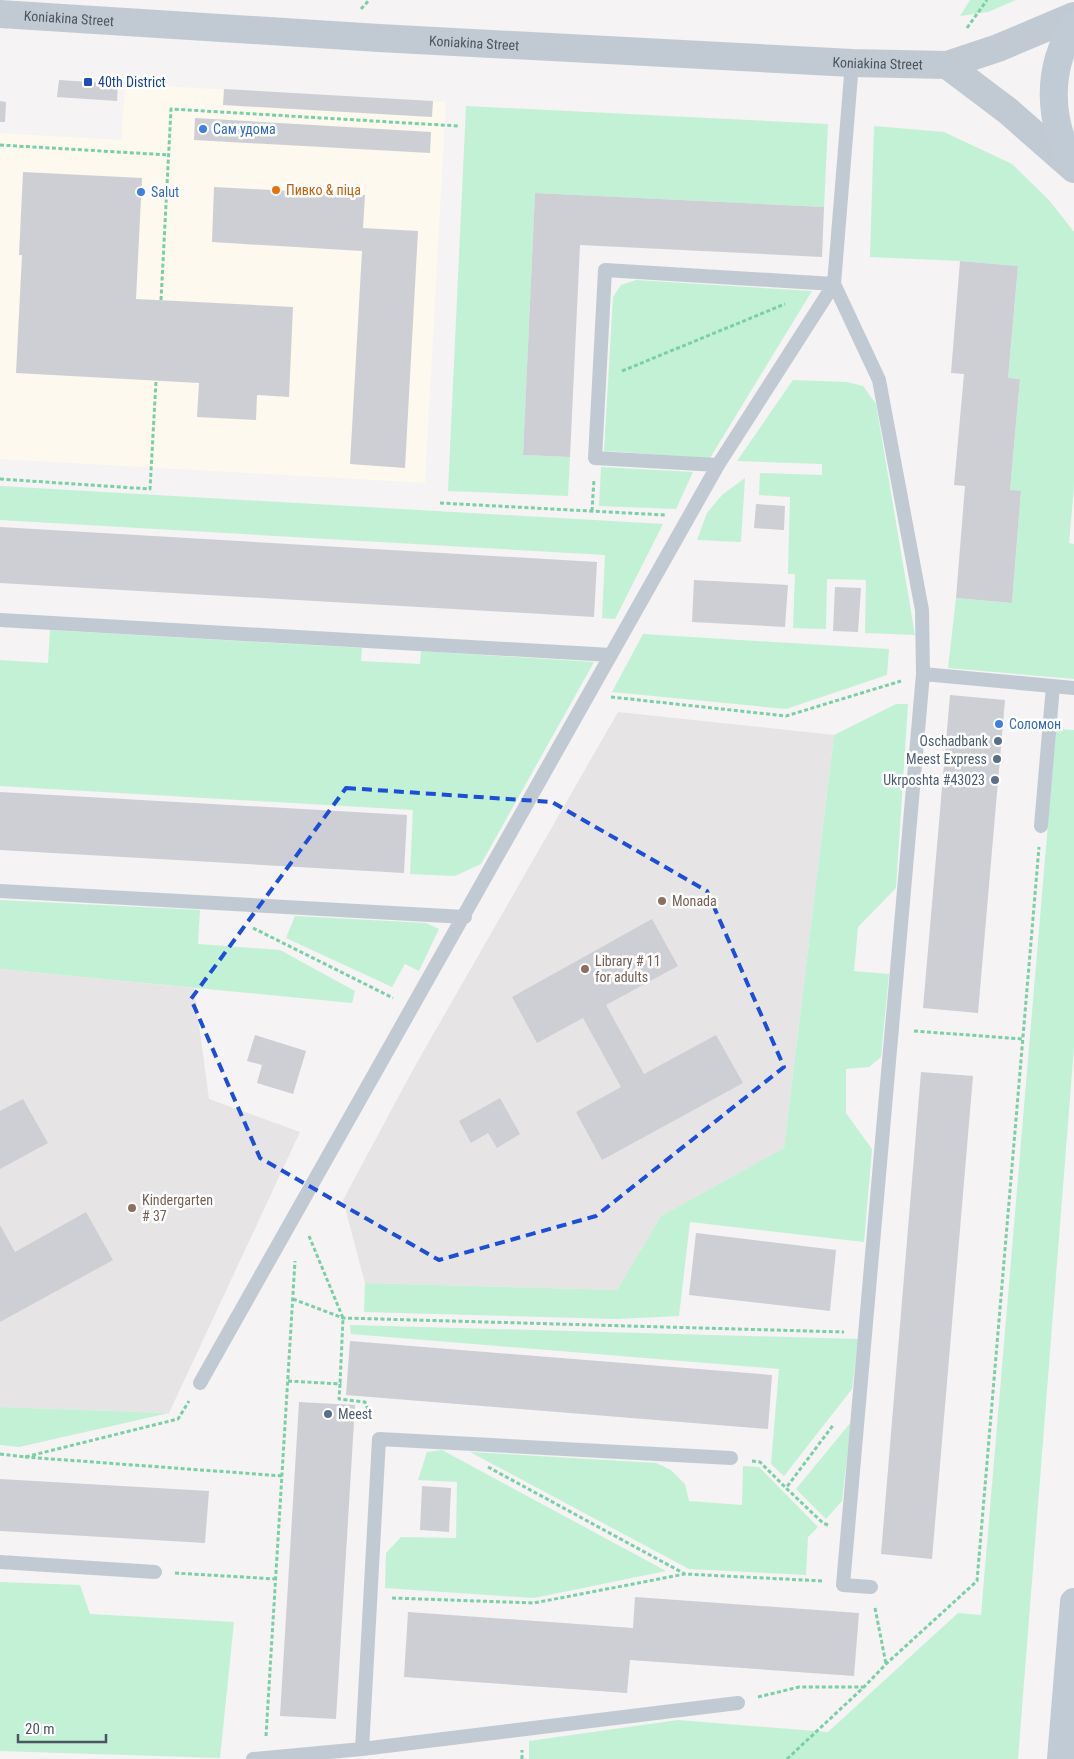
<svg xmlns="http://www.w3.org/2000/svg" width="1074" height="1759" font-family="'Roboto Condensed',sans-serif">
<rect width="100%" height="100%" fill="#f5f3f3"/>
<path fill="#fdf9ef" d="M125,84L446,102L425,483L0,459V133L121,140Z"/>
<path fill="#e6e4e5" d="M618,712L834,735L784,1148L661,1216L617,1290L365,1283L343,1200L415,1066Z
M0,969L194,988L209,1099L300,1132L169,1413L0,1407Z"/>
<path fill="#c3f1d5" d="M970,0H1016L988,12L960,16Z
M466,106L828,124L824,207L535,193L523,455L570,457L568,496L448,491Z
M874,126L944,132L1012,164L1049,200L1074,232V486L1069,543L1074,544V679L948,668L956,598L1012,603L1021,492L1010,490L1020,379L1008,378L1018,266L960,261L870,257Z
M636,280L812,291L710,458L604,451L613,297L621,285Z
M793,380L847,382L863,386L876,404L915,635L865,633L866,580L827,579L826,629L793,628L795,574H788L790,497L759,495L760,473L822,475V464L737,461Z
M601,467L693,472L676,509L599,506Z
M745,478L741,542L697,540L707,513L722,495Z
M0,486L663,524L615,619L602,618L605,555L0,520Z
M50,630L362,648L361,661L420,664L421,651L594,662L481,864L455,876L410,874L413,810L0,786V660L48,663Z
M643,634L889,649L887,675L786,709L612,692Z
M896,704H908L896,888L858,927L854,971L889,974L881,1057L869,1067L846,1069V1113L872,1149L864,1242L690,1222L679,1316L616,1319L364,1312L365,1283L617,1290L661,1216L784,1148L834,735Z
M1056,729L1074,730V1047L1018,1759H529V1741L678,1720L828,1732L958,1613L981,1615Z
M0,900L200,910L198,944L280,950L355,991L352,1003L0,969Z
M295,916L426,923L439,929L419,971L405,964L392,987L286,938Z
M350,1325L858,1339L852,1389L784,1476L771,1464L779,1369L351,1334Z
M0,1407L169,1413L19,1447L0,1445Z
M851,1422L842,1501L826,1519L796,1489Z
M442,1450L666,1571L534,1598L385,1588L386,1553L401,1537L456,1538L457,1482L418,1480L427,1452Z
M470,1452L656,1463L671,1470L685,1484L689,1501L742,1505L743,1466L759,1467L818,1527L808,1537L806,1575L689,1569Z
M0,1582L80,1585L90,1614L234,1622L220,1758L0,1751Z"/>
<path fill="#cdcfd5" d="M59,80L118,84L117,101L57,97Z
M224,89L433,101L432,117L223,105Z
M0,101L6,102L5,122H0Z
M195,118L431,132L430,153L194,140Z
M23,172L142,178L136,299L293,307L289,397L257,395L256,420L197,417L199,383L16,373L22,255H19Z
M214,187L365,195L363,228L418,231L405,468L350,464L362,251L212,242Z
M535,193L824,207L822,257L580,245L570,457L523,455Z
M960,261L1018,266L1008,378L1020,379L1010,490L1021,491L1012,603L956,598L965,486L954,485L964,374L951,373Z
M756,504L785,506L784,530L754,528Z
M0,527L597,562L594,617L0,583Z
M694,580L788,585L785,627L692,622Z
M835,587L861,588L858,632L833,631Z
M950,695L1005,700L978,1013L923,1008Z
M0,792L407,815L404,873L0,850Z
M652,919L678,966L606,1005L644,1074L716,1035L743,1083L602,1160L576,1112L621,1087L583,1018L537,1043L512,997Z
M255,1035L306,1051L293,1094L257,1083L262,1065L247,1061Z
M921,1072L973,1076L932,1559L881,1554Z
M500,1098L520,1134L497,1148L488,1133L471,1143L459,1121Z
M23,1099L48,1143L0,1169V1111Z
M86,1212L113,1260L0,1322V1225L15,1252Z
M696,1233L836,1250L830,1311L689,1295Z
M350,1341L772,1375L768,1429L346,1395Z
M299,1402L355,1405L336,1719L280,1716Z
M0,1479L209,1491L205,1543L0,1531Z
M422,1486L451,1488L449,1532L420,1530Z
M635,1597L859,1613L854,1676L630,1660L627,1693L404,1677L408,1612L633,1628Z"/>
<g fill="none" stroke-linecap="round" stroke-linejoin="round">
<path stroke="#7ad0a6" stroke-width="3" stroke-dasharray="4 2.5" stroke-linecap="butt" d="M361,9L369,0
M967,28L987,0
M0,145L169,155
M161,300L171,109L458,126
M622,371L785,304
M0,479L150,489L156,381
M440,503L665,515
M592,511L594,479
M611,697L786,716L901,681
M253,928L393,998
M914,1031L1023,1039
M309,1236L343,1318L340,1384
M293,1299L343,1318L844,1332
M288,1381L340,1384L339,1399L365,1402L372,1420
M0,1454L25,1457L178,1419L189,1401
M25,1457L283,1476
M752,1461L760,1462L786,1488
M488,1467L685,1574
M828,1525L823,1523L786,1488L834,1424
M175,1573L276,1579
M392,1598L534,1603L685,1574L823,1581
M875,1608L886,1664
M758,1697L799,1687H863
M266,1736L295,1261
M522,1759V1750
M787,1759L864,1687L886,1664L977,1581L1039,847"/>
<path stroke="#c1cad2" stroke-width="14" d="M718,465L595,458L605,270L834,284L879,380L922,610L923,674
M0,620L611,655
M1041,826L1053,686
M0,891L465,917
M200,1383L718,465L834,284L852,63
M0,1562L155,1572
M871,1587L843,1585L923,674L1074,688
M362,1749L379,1439L731,1458
M253,1759L362,1749L738,1703"/>
<g stroke="#c1cad2" stroke-width="28">
<path id="s1" d="M0,14L379,38L852,63L947,65L998,48L1074,16"/>
<path d="M947,65L1008,111L1074,169"/>
</g>
<path stroke="#c1cbd6" stroke-width="28" d="M1074,26C1046,69 1048,122 1074,166
M1061,1759L1074,1602"/>
</g>
<path fill="none" stroke="#1d4ed8" stroke-width="4" stroke-dasharray="10 6" stroke-linejoin="round" d="M346,788L552,802L707,891L784,1067L596,1216L439,1260L260,1158L191,999Z"/>
<rect fill="#1a4fb4" stroke="#fff" stroke-width="2" x="83" y="77" width="10" height="10" rx="2.5"/>
<g fill="#3f7fe0" stroke="#fff" stroke-width="2">
<circle cx="203" cy="129" r="5"/>
<circle cx="141" cy="192" r="5"/>
<circle cx="999" cy="724" r="5"/>
</g>
<circle fill="#e8710a" stroke="#fff" stroke-width="2" cx="276" cy="190" r="5"/>
<g fill="#5c6f8a" stroke="#fff" stroke-width="2">
<circle cx="998" cy="741" r="5"/>
<circle cx="997" cy="759" r="5"/>
<circle cx="995" cy="780" r="5"/>
<circle cx="328" cy="1414" r="5"/>
</g>
<g fill="#8d6e63" stroke="#fff" stroke-width="2">
<circle cx="662" cy="901" r="5"/>
<circle cx="585" cy="969" r="5"/>
<circle cx="132" cy="1208" r="5"/>
</g>
<g text-anchor="middle" stroke-width="5" stroke-linejoin="round" paint-order="stroke">
<g font-size="14" fill="#4a5661" stroke="#fff">
<text dy="5" stroke="none"><textPath href="#s1" startOffset="69">Koniakina Street</textPath></text>
<text dy="5" stroke="none"><textPath href="#s1" startOffset="475">Koniakina Street</textPath></text>
<text dy="5" stroke="none"><textPath href="#s1" startOffset="879">Koniakina Street</textPath></text>
</g>
<g font-size="14" fill="#164399" stroke="#fff" text-anchor="start">
<text x="98" y="87">40th District</text>
</g>
<g font-size="14" fill="#366cbe" stroke="#fff" text-anchor="start">
<text x="213" y="134">Сам удома</text>
<text x="151" y="197">Salut</text>
<text x="1009" y="729">Соломон</text>
</g>
<g font-size="14" fill="#c56008" stroke="#fff" text-anchor="start">
<text x="286" y="195">Пивко &amp; піца</text>
</g>
<g font-size="14" fill="#4e5e75" stroke="#fff" text-anchor="end">
<text x="988" y="746">Oschadbank</text>
<text x="987" y="764">Meest Express</text>
<text x="985" y="785">Ukrposhta #43023</text>
<text x="338" y="1419" text-anchor="start">Meest</text>
</g>
<g font-size="14" fill="#785e54" stroke="#fff" text-anchor="start">
<text x="672" y="906">Monada</text>
<text x="595" y="966">Library # 11<tspan x="595" dy="16">for adults</tspan></text>
<text x="142" y="1205">Kindergarten<tspan x="142" dy="16"># 37</tspan></text>
</g>
</g>
<path d="M18 1734v8h88v-8" fill="none" stroke="#4a5661" stroke-width="2.5"/>
<text x="25" y="1734" font-size="15" fill="#4a5661" stroke="#ffffff" stroke-width="4" paint-order="stroke">20 m</text>
</svg>
